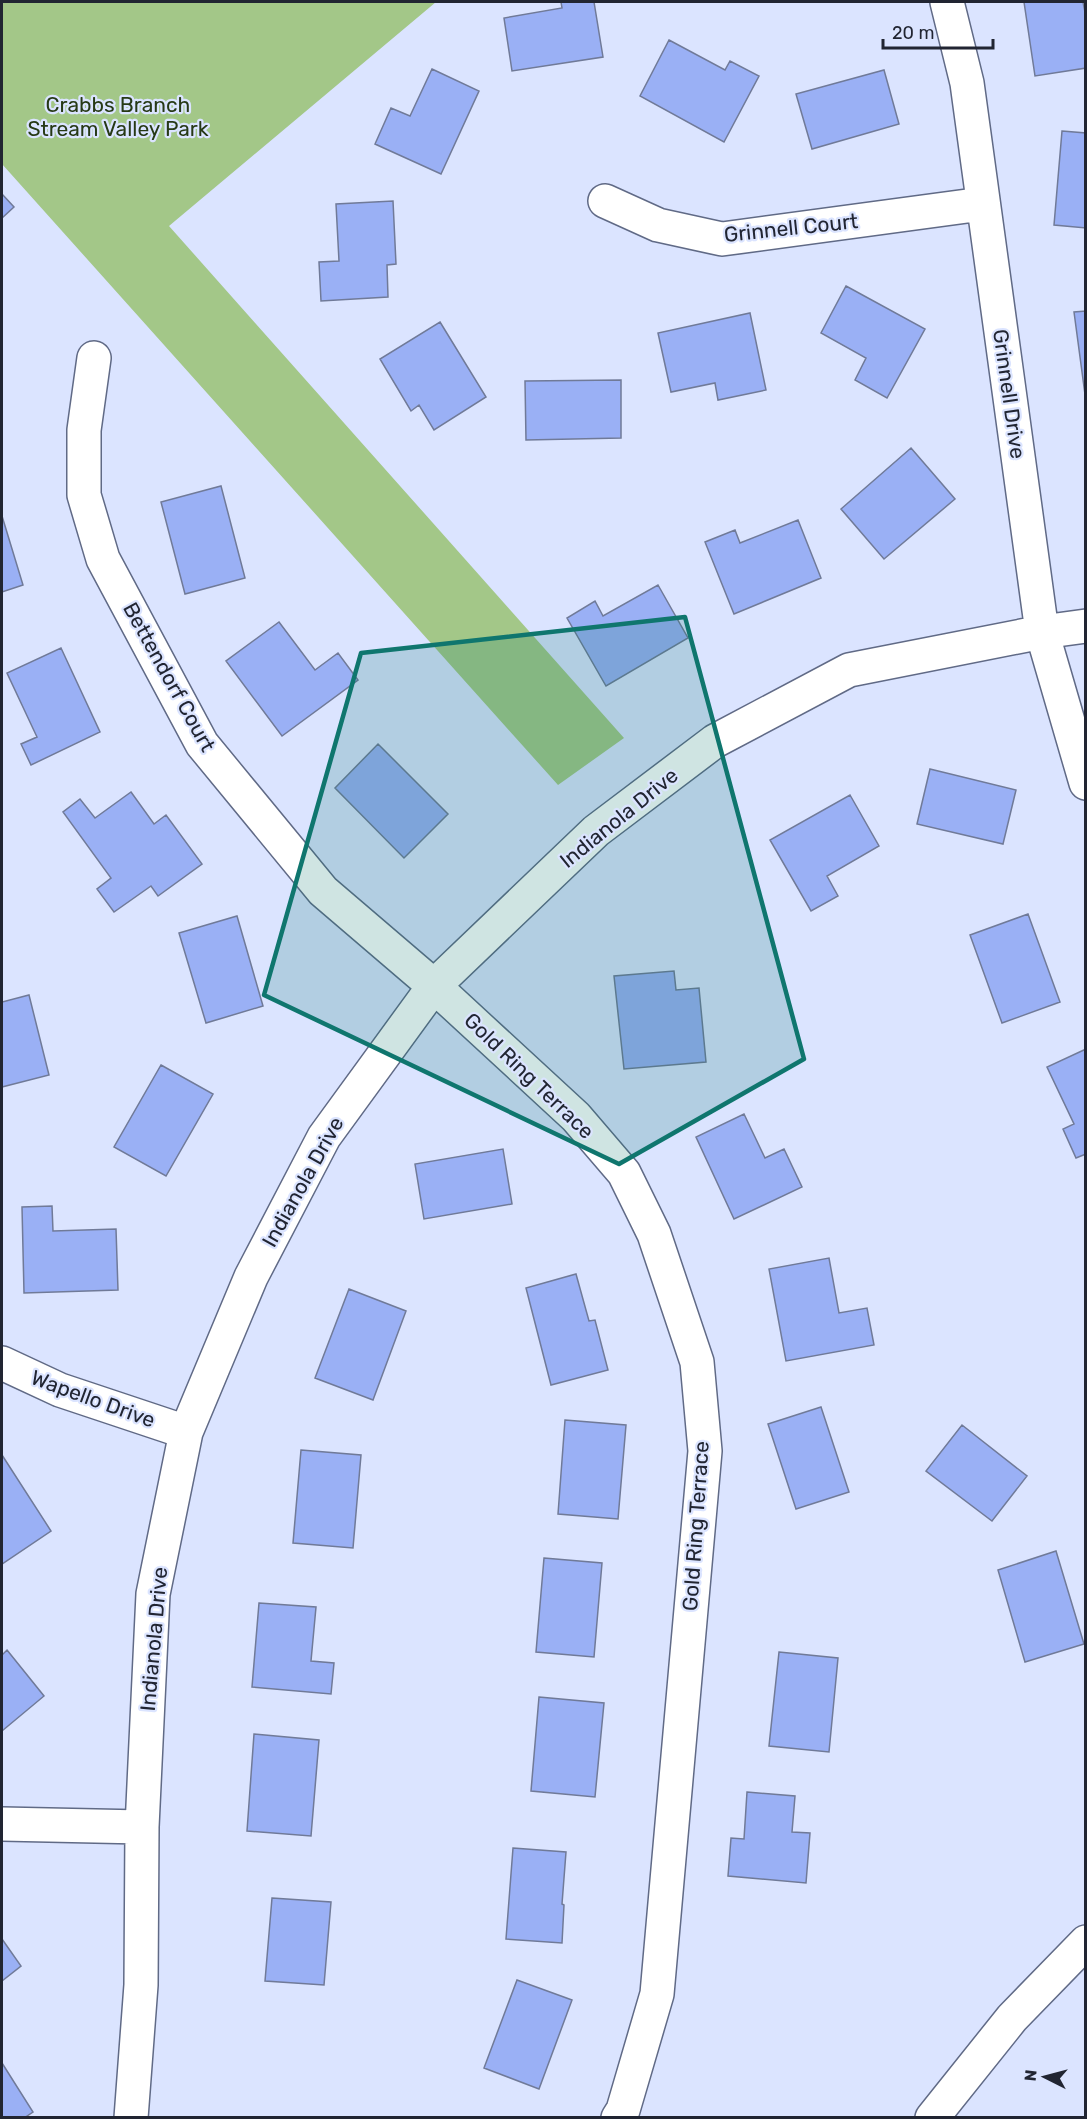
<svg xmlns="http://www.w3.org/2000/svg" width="1087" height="2119" font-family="Rubik,sans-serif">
<rect width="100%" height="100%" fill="#dbe4ff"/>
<path fill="#a3c788" d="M2,2H436L169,226L624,738L558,785L2,164Z"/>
<path fill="#9ab0f5" stroke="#707a98" stroke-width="1.5" d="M561,2H594L603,57L512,71L504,18L562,8Z
M1024,2H1083L1086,17V68L1035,76Z
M669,40L725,70L730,61L759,76L724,142L640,96Z
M432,69L479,91L441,174L375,144L391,108L410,116Z
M884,70L899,124L812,149L796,94Z
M1062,131L1086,133V228L1054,225Z
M2,194L14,207L2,218Z
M393,201L396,264L387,265L388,297L321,301L319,262L339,261L336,204Z
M846,286L925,329L887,398L855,380L866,358L821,333Z
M1086,311V402L1074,312Z
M750,313L766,390L718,400L715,383L671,392L658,333Z
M440,322L486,397L434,430L419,405L411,411L380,359Z
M621,380V438L526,440L525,381Z
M911,448L955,499L884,559L841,509Z
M221,486L245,578L185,594L161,502Z
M2,516L23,585L2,592Z
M798,520L821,578L734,614L705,542L735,530L740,543Z
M658,585L688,638L606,686L567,618L595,601L603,616Z
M279,622L315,670L338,653L358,680L282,736L226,661Z
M61,648L100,732L31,765L21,744L37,737L7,673Z
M378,744L448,814L404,858L335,788Z
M930,769L1016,790L1003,844L917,824Z
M131,792L154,824L166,815L202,864L158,896L151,886L114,912L97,889L111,878L63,812L80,799L95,818Z
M850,795L879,846L827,876L838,896L811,911L770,840Z
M1028,914L1060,1002L1002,1023L970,935Z
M237,916L263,1006L206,1023L179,933Z
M674,971L676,990L699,988L706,1062L624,1069L614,976Z
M29,995L49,1075L2,1087V1002Z
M1086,1049V1154L1076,1158L1063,1129L1074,1124L1047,1067Z
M161,1065L213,1094L166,1176L114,1147Z
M744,1114L765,1158L784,1149L802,1187L734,1219L696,1137Z
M503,1149L512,1204L424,1219L415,1164Z
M52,1206L53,1231L116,1229L118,1290L24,1293L22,1207Z
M829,1258L839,1313L867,1308L874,1345L786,1361L769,1269Z
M576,1274L589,1321L595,1320L608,1370L551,1385L526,1288Z
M349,1289L406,1311L373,1400L315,1378Z
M821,1407L849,1492L796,1509L768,1424Z
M565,1420L626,1425L618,1519L558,1514Z
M962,1425L1027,1476L992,1521L926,1471Z
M301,1450L361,1455L353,1548L293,1543Z
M2,1455L51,1531L2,1564Z
M1056,1551L1084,1644L1025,1662L998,1570Z
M544,1558L602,1563L594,1657L536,1652Z
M259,1603L316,1607L311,1661L334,1663L331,1694L252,1687Z
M7,1650L44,1696L2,1731V1655Z
M779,1652L838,1658L829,1752L769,1746Z
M539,1697L604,1703L595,1797L531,1791Z
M254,1734L319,1740L311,1836L247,1831Z
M747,1792L795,1796L792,1832L810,1833L806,1883L728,1876L731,1838L744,1839Z
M513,1848L566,1852L562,1904L564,1905L562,1943L506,1939Z
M272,1898L331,1902L324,1985L265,1981Z
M2,1939L21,1966L2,1981Z
M517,1980L572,2000L539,2089L484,2068Z
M2,2063L33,2112L24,2118H2Z"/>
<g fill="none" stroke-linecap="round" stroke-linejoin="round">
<defs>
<path id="minor" d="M947,2L967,83L1042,632L1086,783
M605,201L658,225L722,239L982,204
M94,358L84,430V495L103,559L202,744L323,891L434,986L576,1117L624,1173L654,1234L697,1362L705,1451L657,1994L623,2110L618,2118
M2,1363L60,1390L186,1432
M2,1824L142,1827
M131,2118L141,1985L142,1827L153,1594L186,1432L251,1277L324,1137L434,986L596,831L715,741L849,670L1042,632L1086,626
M932,2118L1012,2018L1086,1942"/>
</defs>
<use href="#minor" stroke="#606a86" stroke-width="36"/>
<use href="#minor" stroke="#fff" stroke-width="33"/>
</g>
<path fill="#0f766e" fill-opacity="0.2" stroke="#0f766e" stroke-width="4.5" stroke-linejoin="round" d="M685,617L804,1059L619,1164L264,995L361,653Z"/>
<g text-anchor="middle" stroke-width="4.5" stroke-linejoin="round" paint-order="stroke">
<g font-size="21" fill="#263915" stroke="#dbe4ff">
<text x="118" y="112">Crabbs Branch<tspan x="118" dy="24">Stream Valley Park</tspan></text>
</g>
<g font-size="21" fill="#212532" stroke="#dbe4ff">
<text transform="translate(791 228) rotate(-6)" y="7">Grinnell Court</text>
<text transform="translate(1009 394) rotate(82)" y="7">Grinnell Drive</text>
<text transform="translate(169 677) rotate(61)" y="7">Bettendorf Court</text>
<text transform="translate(619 818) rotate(-39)" y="7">Indianola Drive</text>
<text transform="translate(529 1076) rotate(44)" y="7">Gold Ring Terrace</text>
<text transform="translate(303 1182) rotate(-61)" y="7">Indianola Drive</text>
<text transform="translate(93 1399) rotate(20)" y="7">Wapello Drive</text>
<text transform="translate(696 1526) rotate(-86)" y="7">Gold Ring Terrace</text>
<text transform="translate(154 1639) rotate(-85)" y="7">Indianola Drive</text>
</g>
</g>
<rect width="1087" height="2119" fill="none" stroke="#212532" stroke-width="6"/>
<g transform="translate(1045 2077) rotate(276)" stroke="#dbe4ff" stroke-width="4.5" paint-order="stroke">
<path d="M0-4.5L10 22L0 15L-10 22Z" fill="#212532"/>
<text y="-9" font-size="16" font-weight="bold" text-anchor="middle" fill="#212532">N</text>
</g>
<path d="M883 39v9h110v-9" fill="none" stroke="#212532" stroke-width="3"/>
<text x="892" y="39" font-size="18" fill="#212532" stroke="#dbe4ff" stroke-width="4.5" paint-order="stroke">20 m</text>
</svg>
